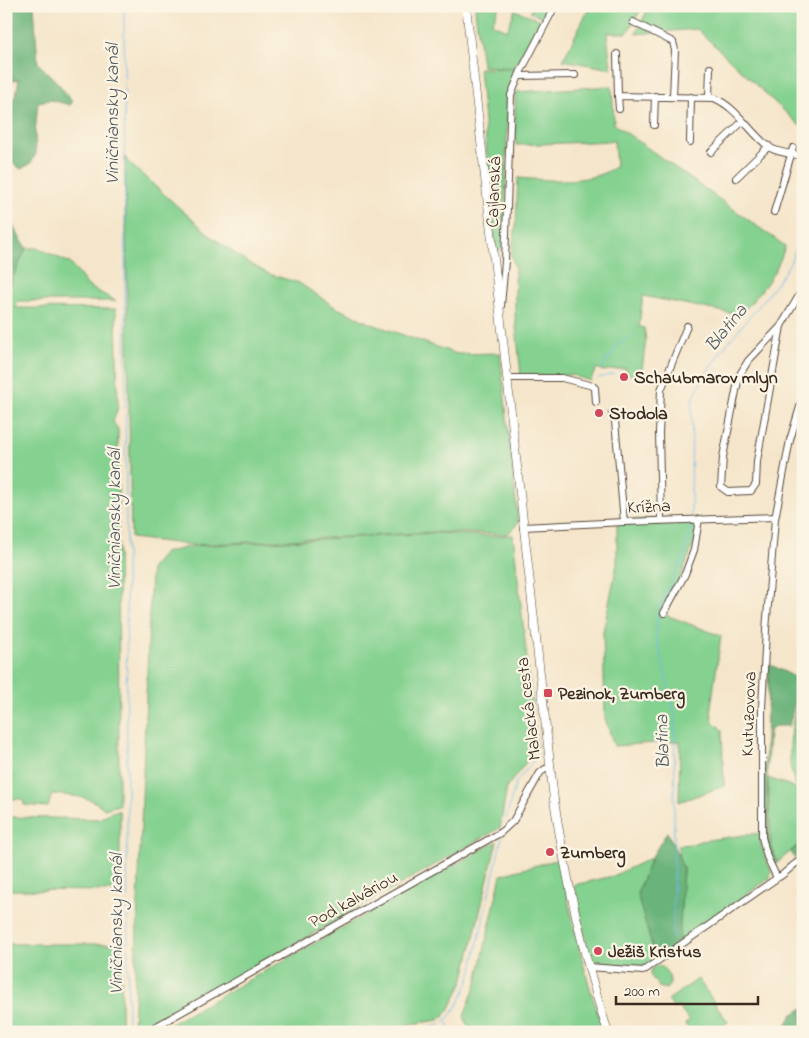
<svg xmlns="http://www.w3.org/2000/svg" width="809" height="1038" font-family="'Indie Flower',sans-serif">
<rect width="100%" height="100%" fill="#fcf5e5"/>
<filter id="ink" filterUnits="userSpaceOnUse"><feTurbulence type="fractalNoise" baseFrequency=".02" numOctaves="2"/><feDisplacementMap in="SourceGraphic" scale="10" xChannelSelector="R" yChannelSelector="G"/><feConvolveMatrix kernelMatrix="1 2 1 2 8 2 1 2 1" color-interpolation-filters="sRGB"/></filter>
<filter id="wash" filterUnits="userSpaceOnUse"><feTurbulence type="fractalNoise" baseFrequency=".0096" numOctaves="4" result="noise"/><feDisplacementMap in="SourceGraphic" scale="20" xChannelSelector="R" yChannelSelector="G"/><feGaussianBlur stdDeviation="1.12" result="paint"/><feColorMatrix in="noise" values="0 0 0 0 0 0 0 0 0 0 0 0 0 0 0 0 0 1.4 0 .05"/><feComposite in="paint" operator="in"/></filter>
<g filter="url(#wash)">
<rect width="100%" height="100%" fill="#f5e6cb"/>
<path fill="#84d190" stroke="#607e57" d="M476,6H499L492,24L507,30L515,10L541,20L513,68L482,66L475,9Z
M533,6L549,8L543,17L530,12Z
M590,6H643L627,33H607L611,69L563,60Z
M649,6H803V127L800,126L697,29L636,34Z
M479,68L514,69V76L508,96L504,246L499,251H496Z
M612,86L614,124L785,246C778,273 759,294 740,315L643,296L639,326L644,328L646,340L641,376L627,374L626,368L603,371L597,368L590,381L572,375L521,376L515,316V268L511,255L516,225L518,178C546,180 592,185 616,166L614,141L516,145L515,92Z
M125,157L128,162L212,237L247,262L269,274L299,283L335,307L372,324L457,354L500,353L518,520C517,526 512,530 507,534L435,532L193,545L131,538Z
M26,248H38L70,263L89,287L116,301H18L16,308L116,309L118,407L113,422L118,429L119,805L104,809C91,795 70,796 52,794L48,807L24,805L23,799L6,800V294Z
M699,519L697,535L666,615L721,636L711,707L712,720L722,730L724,786L679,802L680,741L614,746L605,718L603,632L617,564V520Z
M436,533L492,536L513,535L537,748L507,787L500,828L139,1032H133L151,568L164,553L193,546Z
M803,672V799C797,788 791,775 790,762C788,733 798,701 803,672Z
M768,778L794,787L803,805V841L778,862L771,846Z
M118,810L120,813V891L6,890V817L99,819L109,813Z
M760,833L761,846L771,871L770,878L679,943L683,869L678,857L679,845L692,844L700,841Z
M497,841L463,982L448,1012L439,1020L377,1029L349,1032H156Z
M651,858L637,894L656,959C643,969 628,967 614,964C605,962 598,964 590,960L574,885L613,876Z
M559,859C572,917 584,976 604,1032H470L464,1016L477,982L501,875Z
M118,944L122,949L121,1032H6V944Z
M657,965C665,967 671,976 670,984L666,989L659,987L651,976V970Z
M698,979L728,1022L718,1029L720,1032H691L685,1024L689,1021L678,1006L674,1009L668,1000Z"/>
<path fill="#6bb37a" stroke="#536e4c" d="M7,6H34L38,63L57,82L73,102L70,105L51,100L38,102L35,134L36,154L30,164L21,169L11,162L6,154V127L11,119L6,113V104L16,96L19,79L6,82V44L9,39Z
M6,208L8,217L26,248L6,294Z
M769,664L795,677L797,692L789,726H776L769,731L767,766L769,842L777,863L773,865L767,849L763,811Z
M667,832L679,857L683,869L679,943L656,959L637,894L651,858Z
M803,842V861L802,862L797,861L790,852Z
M803,1008V1032H788L786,1025L792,1015Z"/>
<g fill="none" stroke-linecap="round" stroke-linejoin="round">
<path stroke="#72bae9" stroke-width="1" d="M124,6L128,1032
M603,368L606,360L612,356L617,345L634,335
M598,378L614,374
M691,516L692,402C713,347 762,312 791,261C797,250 799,234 803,221
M552,738L553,737
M506,819L516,782L543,749V747
M673,939L675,715L656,635L659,608L684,556L689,539L691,523
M447,1021L450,1027
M412,1032C421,1030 431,1028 439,1025C452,1019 463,995 469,982L502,837"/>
</g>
</g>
<g filter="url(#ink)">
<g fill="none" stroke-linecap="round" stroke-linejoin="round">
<defs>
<path id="minor" d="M633,22L673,42L675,50L673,97
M617,54L618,96L714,98C738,108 749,132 769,147C777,153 793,154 803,156
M519,76L575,75
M618,96L619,109
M709,97L710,68
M654,125L655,96
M690,142L691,97
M711,152L743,121
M736,178L769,146
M774,212L793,148
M501,306L505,261L511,95L521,71L555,6
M781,326L757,461L756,484L751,491L728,492L721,487L723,457L739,376L748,361L781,326L803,289
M507,378H562L593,386L595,388L596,402
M612,413L615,421L624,522
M661,521L659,433L661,390L687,326
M523,527L624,522L775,517
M664,613L685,574L694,550L699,519
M777,878L767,857L762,837V708L766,630L775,519L790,440L803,397
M589,967L643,971L777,878C782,877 791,866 798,862L803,865
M146,1032L500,833L513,821L540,773L545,769L550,768"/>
<path id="major" d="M466,6L554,800C566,878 583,956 608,1032"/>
</defs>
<use href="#minor" stroke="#574638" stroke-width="8"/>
<use href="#major" stroke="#574638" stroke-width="9"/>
<use href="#minor" stroke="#fff" stroke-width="6"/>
<use href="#major" stroke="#fff" stroke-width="8"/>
</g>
</g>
<g fill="#d1495b" stroke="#fcf5e5" stroke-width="2">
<circle cx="624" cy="377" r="5"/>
<circle cx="599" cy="413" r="5"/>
<rect x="543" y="688" width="10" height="10" rx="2.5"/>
<circle cx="550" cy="852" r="5"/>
<circle cx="598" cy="951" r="5"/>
</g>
<g text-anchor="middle" stroke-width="4.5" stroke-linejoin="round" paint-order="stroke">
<g font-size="18" fill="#3b2a1e" stroke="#fcf5e5">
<text transform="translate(493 192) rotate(-88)" y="6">Cajlanská</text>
<text transform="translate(649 506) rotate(-2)" y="6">Krížna</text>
<text transform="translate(528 709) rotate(-97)" y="6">Malacká cesta</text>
<text transform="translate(748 714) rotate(-88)" y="6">Kutuzovova</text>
<text transform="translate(353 899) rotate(-29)" y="6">Pod kalváriou</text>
</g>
<g font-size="18" font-weight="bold" fill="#3b2a1e" stroke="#fcf5e5" text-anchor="start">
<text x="634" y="383">Schaubmarov mlyn</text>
<text x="609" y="419">Stodola</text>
<text x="558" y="699">Pezinok, Zumberg</text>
<text x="560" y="858">Zumberg</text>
<text x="608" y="957">Ježiš Kristus</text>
</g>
<g font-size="19" font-style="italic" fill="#4c555b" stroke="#fcf5e5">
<text transform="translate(111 114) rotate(-90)" y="7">Viničniansky kanál</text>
<text transform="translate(725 327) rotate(-51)" y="7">Blatina</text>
<text transform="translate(113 519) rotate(-90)" y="7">Viničniansky kanál</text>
<text transform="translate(661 742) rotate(-92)" y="7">Blatina</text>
<text transform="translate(115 924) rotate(-90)" y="7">Viničniansky kanál</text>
</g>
</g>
<rect width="809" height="1038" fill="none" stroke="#fcf5e5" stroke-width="25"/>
<path d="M616 996v8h142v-8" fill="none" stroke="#3b2a1e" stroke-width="2.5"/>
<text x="624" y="996" font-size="15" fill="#3b2a1e" stroke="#fcf5e5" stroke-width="4" paint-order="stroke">200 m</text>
</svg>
